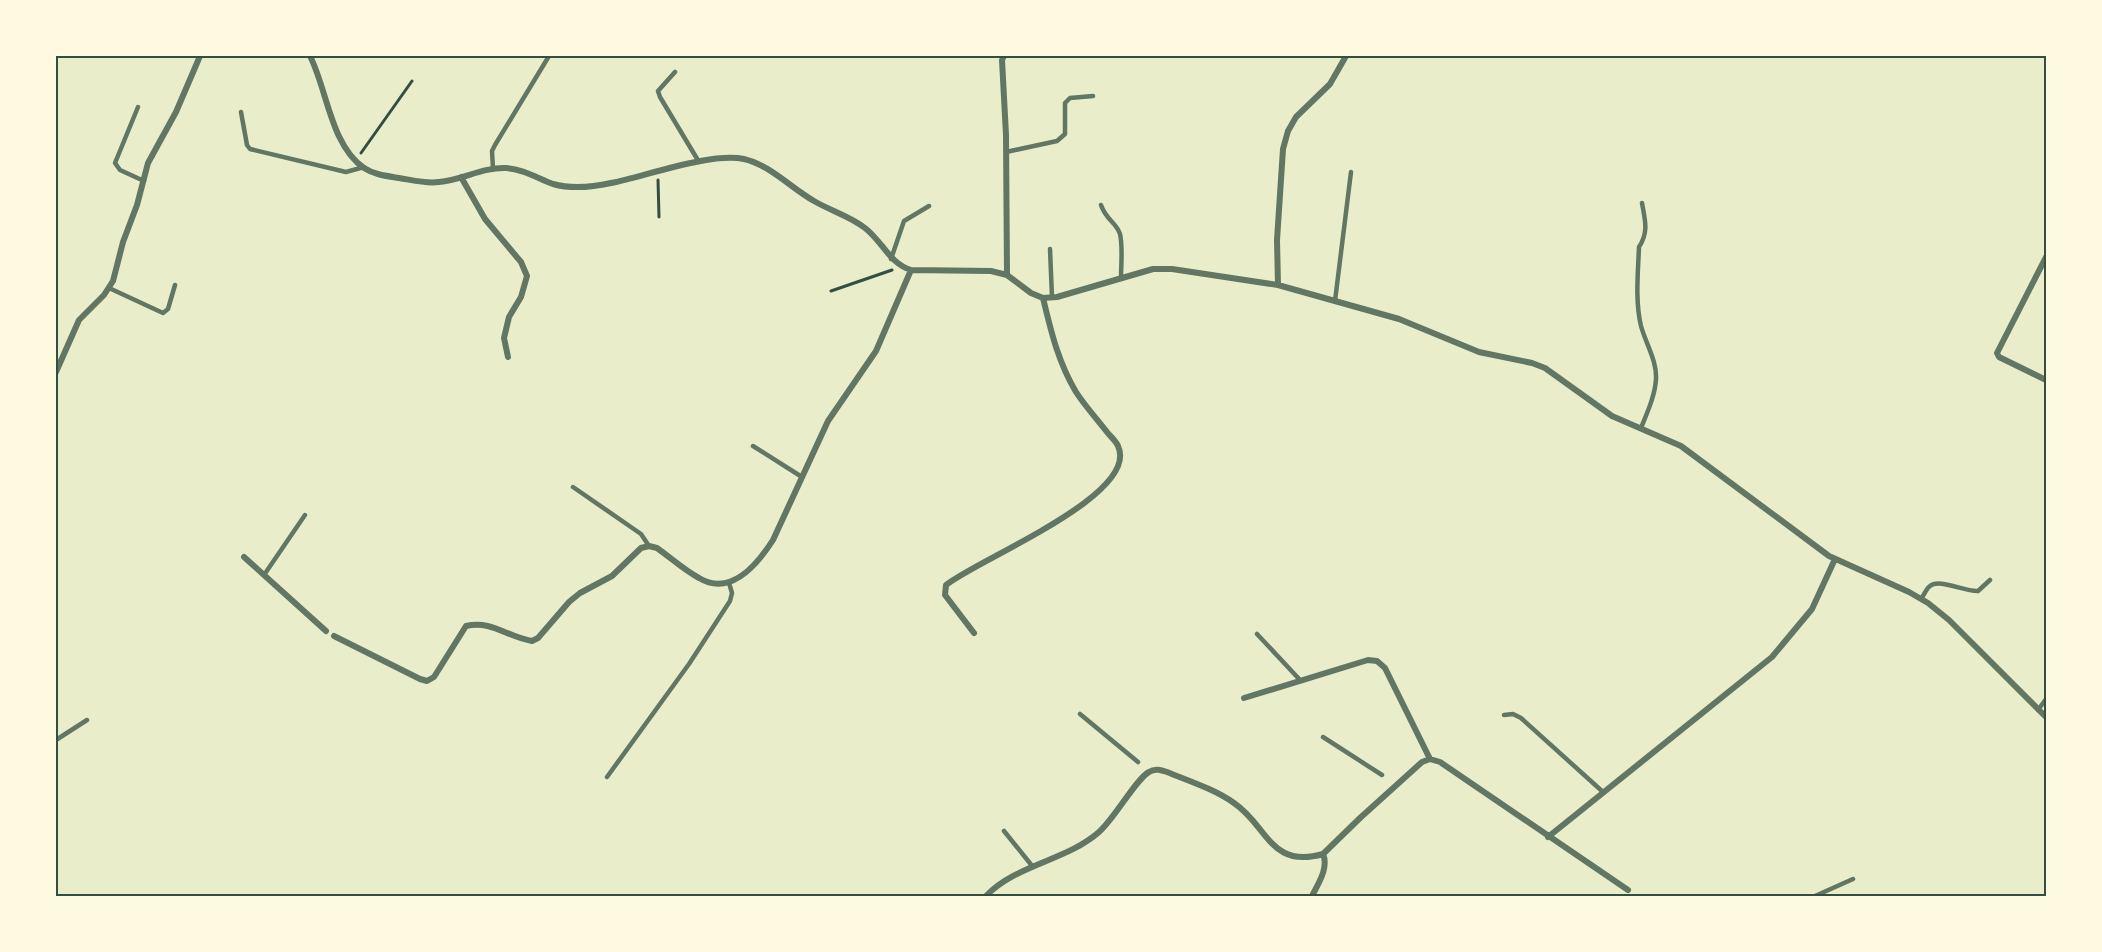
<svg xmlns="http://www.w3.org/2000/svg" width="2102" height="952" font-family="Spectral,serif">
<rect width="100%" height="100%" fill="#e9edc9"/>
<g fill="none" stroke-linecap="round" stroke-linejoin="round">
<path stroke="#344e41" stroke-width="3" d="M361,153L412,81
M658,180L659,217
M831,291L892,270"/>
<path stroke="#617663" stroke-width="4.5" d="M675,72L658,91L660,97L699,162
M138,107L115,163L120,170L144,181
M241,112L247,145L250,149L346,172L364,167
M1006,152L1057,141L1065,134V103L1070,98L1093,96
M493,169L492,151L495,145L549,56
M1101,205C1106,220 1116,222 1120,234C1123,247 1121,265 1121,278
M1050,249L1052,297
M891,259L904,221L929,206
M109,288L163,313L168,309L175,285
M1335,301L1351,172
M1641,428C1647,413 1655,396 1656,379C1657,361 1646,344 1641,326C1635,301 1638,273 1639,247C1649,232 1645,220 1642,203
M753,446L802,477
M573,487L641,534L649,546
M264,575L305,515
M1921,599C1924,595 1926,589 1930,586C1939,578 1965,592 1978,591L1990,580
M1257,634L1300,680
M2038,710L2046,699
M1080,714L1138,762
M1504,715L1513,714L1521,718L1603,792
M1323,737L1382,775
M56,740L87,720
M607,777L689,664L730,601L732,593L729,583
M1004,831L1033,867
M1815,896L1853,879"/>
<path stroke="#617663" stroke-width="6" d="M310,56C327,89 331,146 364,168C375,175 387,176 399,178C412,180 426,184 439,182C462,180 483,167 506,168C523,169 537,178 553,184C571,189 593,187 611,183C646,176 711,152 744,159C770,165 791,188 814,201C831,211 850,216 865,228C883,242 889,263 911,270L991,271L1007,275L1031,293L1043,298L1057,297L1153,269H1172L1278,285L1399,319L1479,352L1532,363L1545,368L1612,416L1681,446L1829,556L1909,592L1928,603L1949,620L2046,717
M1004,56L1002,60L1006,135L1007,275
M461,177L485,219L521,262L527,276L521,297L509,317L504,338L508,357
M2046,257L1997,353L1999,357L2046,380
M1278,285L1277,240L1283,149L1288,131L1296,117L1330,84L1346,56
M56,372L79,320L104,295L113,281L123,242L137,205L148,163L176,112L200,56
M244,557L326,631
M974,633L945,595L946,585C976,560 1141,495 1118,446C1116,441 1110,436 1107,432C1097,419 1085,406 1076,392C1058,362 1051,331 1043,298
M334,636L420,679L427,681L434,677L466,626C492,620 507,637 532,641L538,638L569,602L580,593L612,576L641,548L649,546L657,548C671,558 684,570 699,578C731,597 757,565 773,540L828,421L876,351L911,270
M1244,698L1368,660L1377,661L1385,668L1430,759
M1548,837L1772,657L1812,609L1835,559
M986,896C1017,864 1066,861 1099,832C1115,818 1136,779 1149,772C1155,768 1161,770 1167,772C1189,781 1214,789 1234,803C1268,826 1270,869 1323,854L1360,818L1422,762L1430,759L1440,762L1628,890
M1312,896C1318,884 1329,868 1323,854"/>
</g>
<rect width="2102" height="952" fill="none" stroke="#fefae0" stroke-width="114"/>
<rect x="57" y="57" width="1988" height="838" fill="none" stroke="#344e41" stroke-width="2"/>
</svg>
